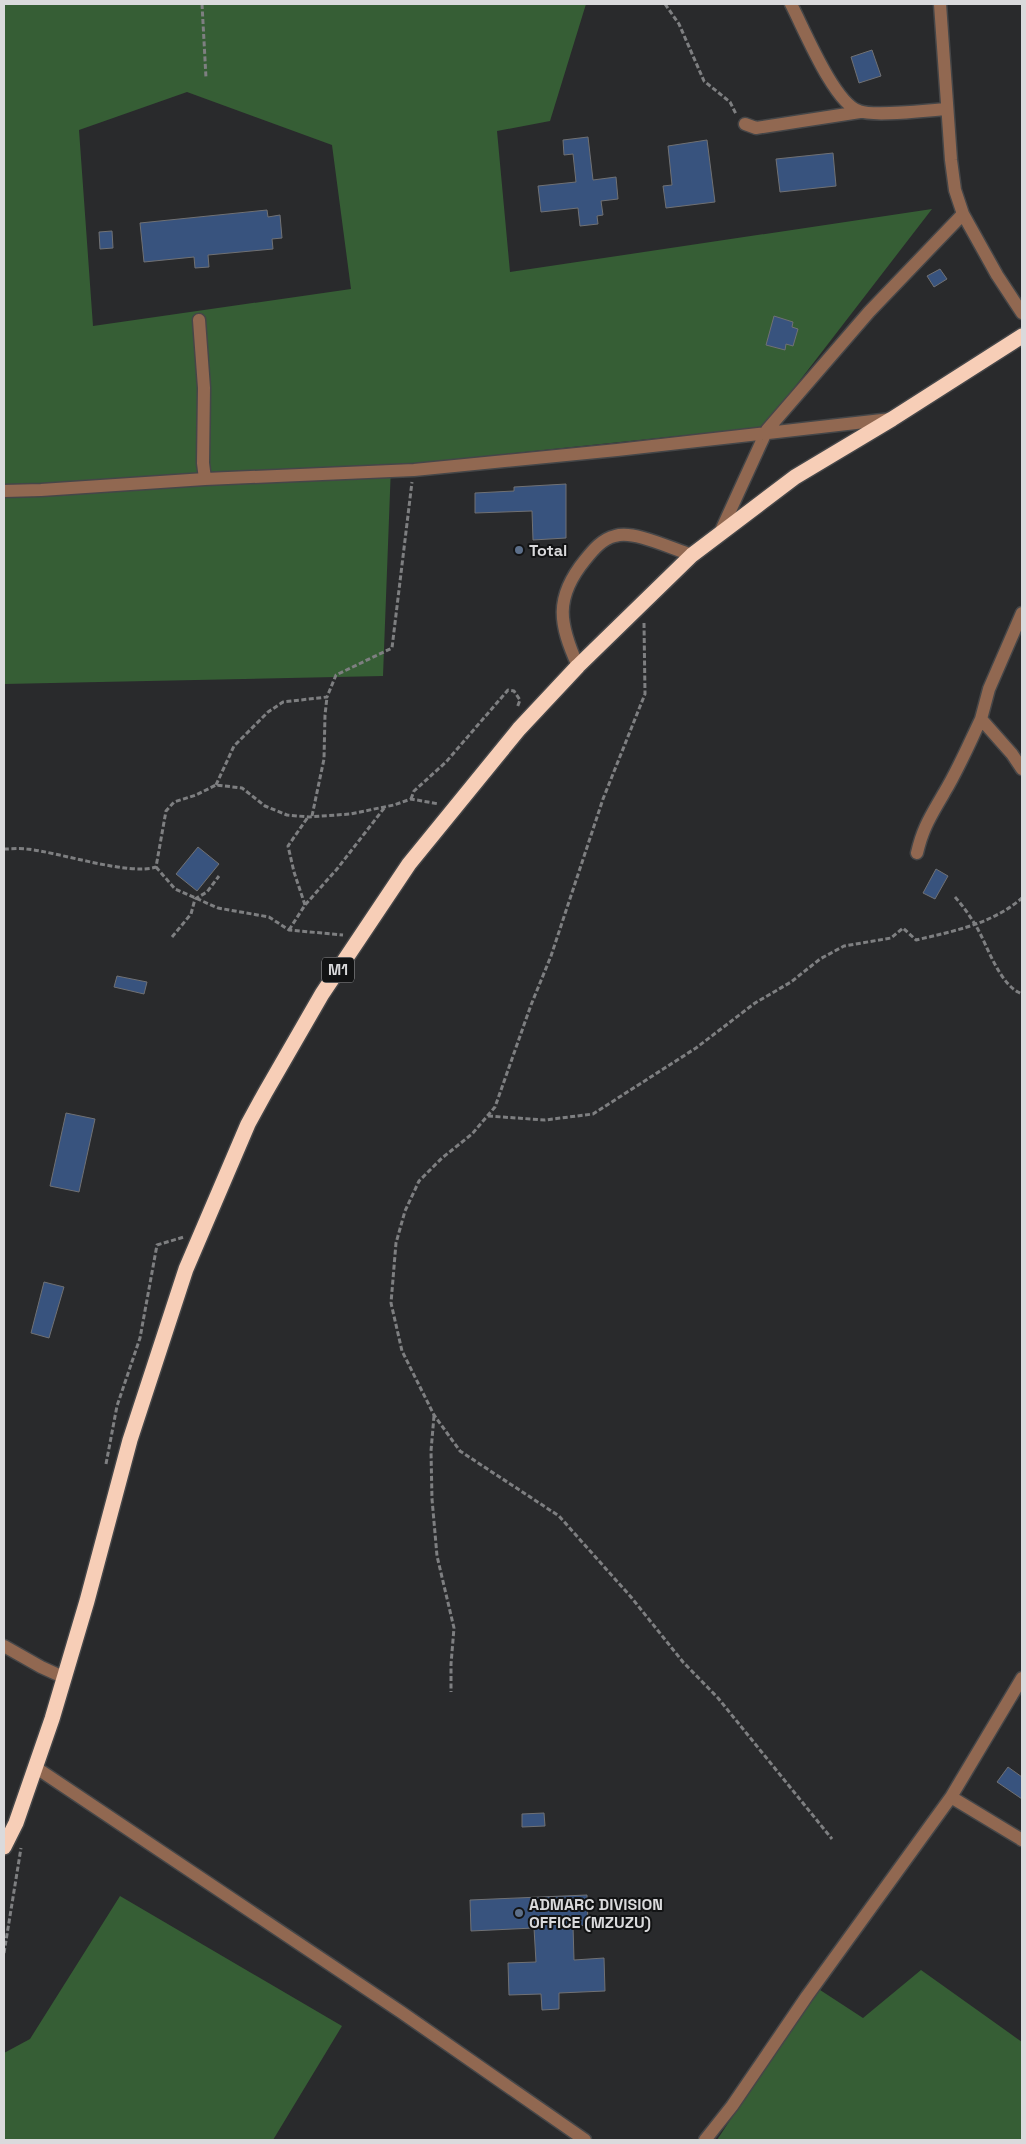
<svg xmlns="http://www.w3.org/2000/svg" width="1026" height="2144" font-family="'Space Grotesk',sans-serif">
<rect width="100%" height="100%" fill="#292a2c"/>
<path fill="#365e35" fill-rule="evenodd" d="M4,4H586L550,121L497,131L510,272L932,209L764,427L391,466L383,676L4,684ZM187,92L332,145L351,289L93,326L79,130Z
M120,1896L342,2026L273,2140H4V2053L30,2039Z
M921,1970L1022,2042V2140H717L817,1988L863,2018Z"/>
<path fill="#38537e" stroke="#707174" d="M872,50L881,76L859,83L851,57Z
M588,137L593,180L616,177L618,199L601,201L603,215L597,216L598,224L580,226L578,208L541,212L538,186L576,182L573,154L564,155L563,140Z
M707,140L715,202L666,208L663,186L672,185L668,146Z
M833,153L836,186L780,192L776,159Z
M267,210L268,217L280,215L282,238L272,239L273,249L208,255L209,267L195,268L194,257L144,262L140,223Z
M112,231L113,248L100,249L99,232Z
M940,269L947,279L934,287L927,276Z
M774,316L793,322L792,327L798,329L793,346L786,344L785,350L766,345Z
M566,484V538L533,540L532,511L475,513V493L514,491V487Z
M198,847L219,864L197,891L176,874Z
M936,869L948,876L935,899L923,893Z
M117,976L147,982L144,994L114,987Z
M66,1113L95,1119L79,1192L50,1186Z
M44,1282L64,1287L49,1338L31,1333Z
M1008,1767L1022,1777V1799L997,1782Z
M544,1813L545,1826L522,1827V1814Z
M587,1895L588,1925L573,1926L574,1960L604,1958L605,1991L559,1993V2009L542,2010L541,1994L509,1995L508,1963L536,1962L534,1928L471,1931L470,1900Z"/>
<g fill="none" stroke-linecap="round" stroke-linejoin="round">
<defs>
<path id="minor" d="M791,4C804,29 834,103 859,111C875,117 928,110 947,109
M940,4L951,160L955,190L963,214L997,275L1022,313
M745,124L756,128L860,112
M199,320L204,388L203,463L205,479L414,470L617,450L891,419
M4,491L41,490L205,479
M719,535L767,430L869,312L963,214
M1022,613L989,689L981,719L1012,754L1022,769
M578,666C559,624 554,598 585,560C593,550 602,539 615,536C635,530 672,549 692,555
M917,853C923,827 931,816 944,793C958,770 969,744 981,719
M4,1646L41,1667L63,1677
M35,1767L401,2012L585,2140
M951,1797L1022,1678
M705,2140L732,2106L807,1996L951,1797L1022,1840"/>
<path id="highway" d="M4,1847L16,1823L52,1719L87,1601L130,1440L186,1269L248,1124L265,1093L322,994L409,864L519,729L578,666L692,555L795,477L892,419L1022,336"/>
</defs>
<use href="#minor" stroke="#454648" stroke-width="15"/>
<use href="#highway" stroke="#454648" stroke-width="18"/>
<path stroke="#7e7f81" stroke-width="3" stroke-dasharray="5 2.5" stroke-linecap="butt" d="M202,4L206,78
M665,4L679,24L704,81L730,102L736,114
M644,623L645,694L603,799L551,956L531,1005L495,1107L472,1134L442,1158L419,1181L405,1211L396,1243L391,1303L402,1351L434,1415L460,1451L559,1516L631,1597L683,1662L718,1698L832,1839
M216,785L234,746L268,712L283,702L327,697L336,675L392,648L412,482
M411,799L414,791L446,762L508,690L514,691L520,700L517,708
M312,816L324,759L325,715L327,697
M4,849C11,849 19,848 27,849C58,852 129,876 156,867L166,811L174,802L196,795L216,785L242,788L265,806L287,815L309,817L350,814L394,805L411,799L439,804
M156,867L175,889L218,908L269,917L289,930L343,935
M955,897C963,906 970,916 976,926C988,946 999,985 1022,994
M305,905L294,872L288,846L308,817
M289,930L305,905L337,869L385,807
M172,937L191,914L195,899L207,892L219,876
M488,1116L545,1120L593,1114L696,1048L755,1003L791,982L820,959L844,946L891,938L903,928L916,940C954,931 992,924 1022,898
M434,1416L431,1451L432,1499L437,1556L454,1628L451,1664V1692
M106,1464L117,1406L140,1338L157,1245L184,1237
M4,1953L21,1848"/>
<use href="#minor" stroke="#916851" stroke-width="12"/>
<use href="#highway" stroke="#f7ceb7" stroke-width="15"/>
</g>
<g fill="#5c6f8a" stroke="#121314" stroke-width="2">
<circle cx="519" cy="550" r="5"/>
<circle cx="519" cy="1913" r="5"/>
</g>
<g text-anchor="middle" stroke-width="4" stroke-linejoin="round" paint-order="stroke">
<rect fill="#121314" stroke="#9e9ea0" stroke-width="1" x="322" y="957.5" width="32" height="25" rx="4"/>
<g font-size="15" font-weight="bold" fill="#dadadc">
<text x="338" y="975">M1</text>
</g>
<g font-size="16" font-weight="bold" fill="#dadadc" stroke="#121314" text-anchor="start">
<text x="529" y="556">Total</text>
<text x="529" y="1910">ADMARC DIVISION<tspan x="529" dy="18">OFFICE (MZUZU)</tspan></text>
</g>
</g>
<rect width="1026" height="2144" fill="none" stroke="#dadadc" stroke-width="10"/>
</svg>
